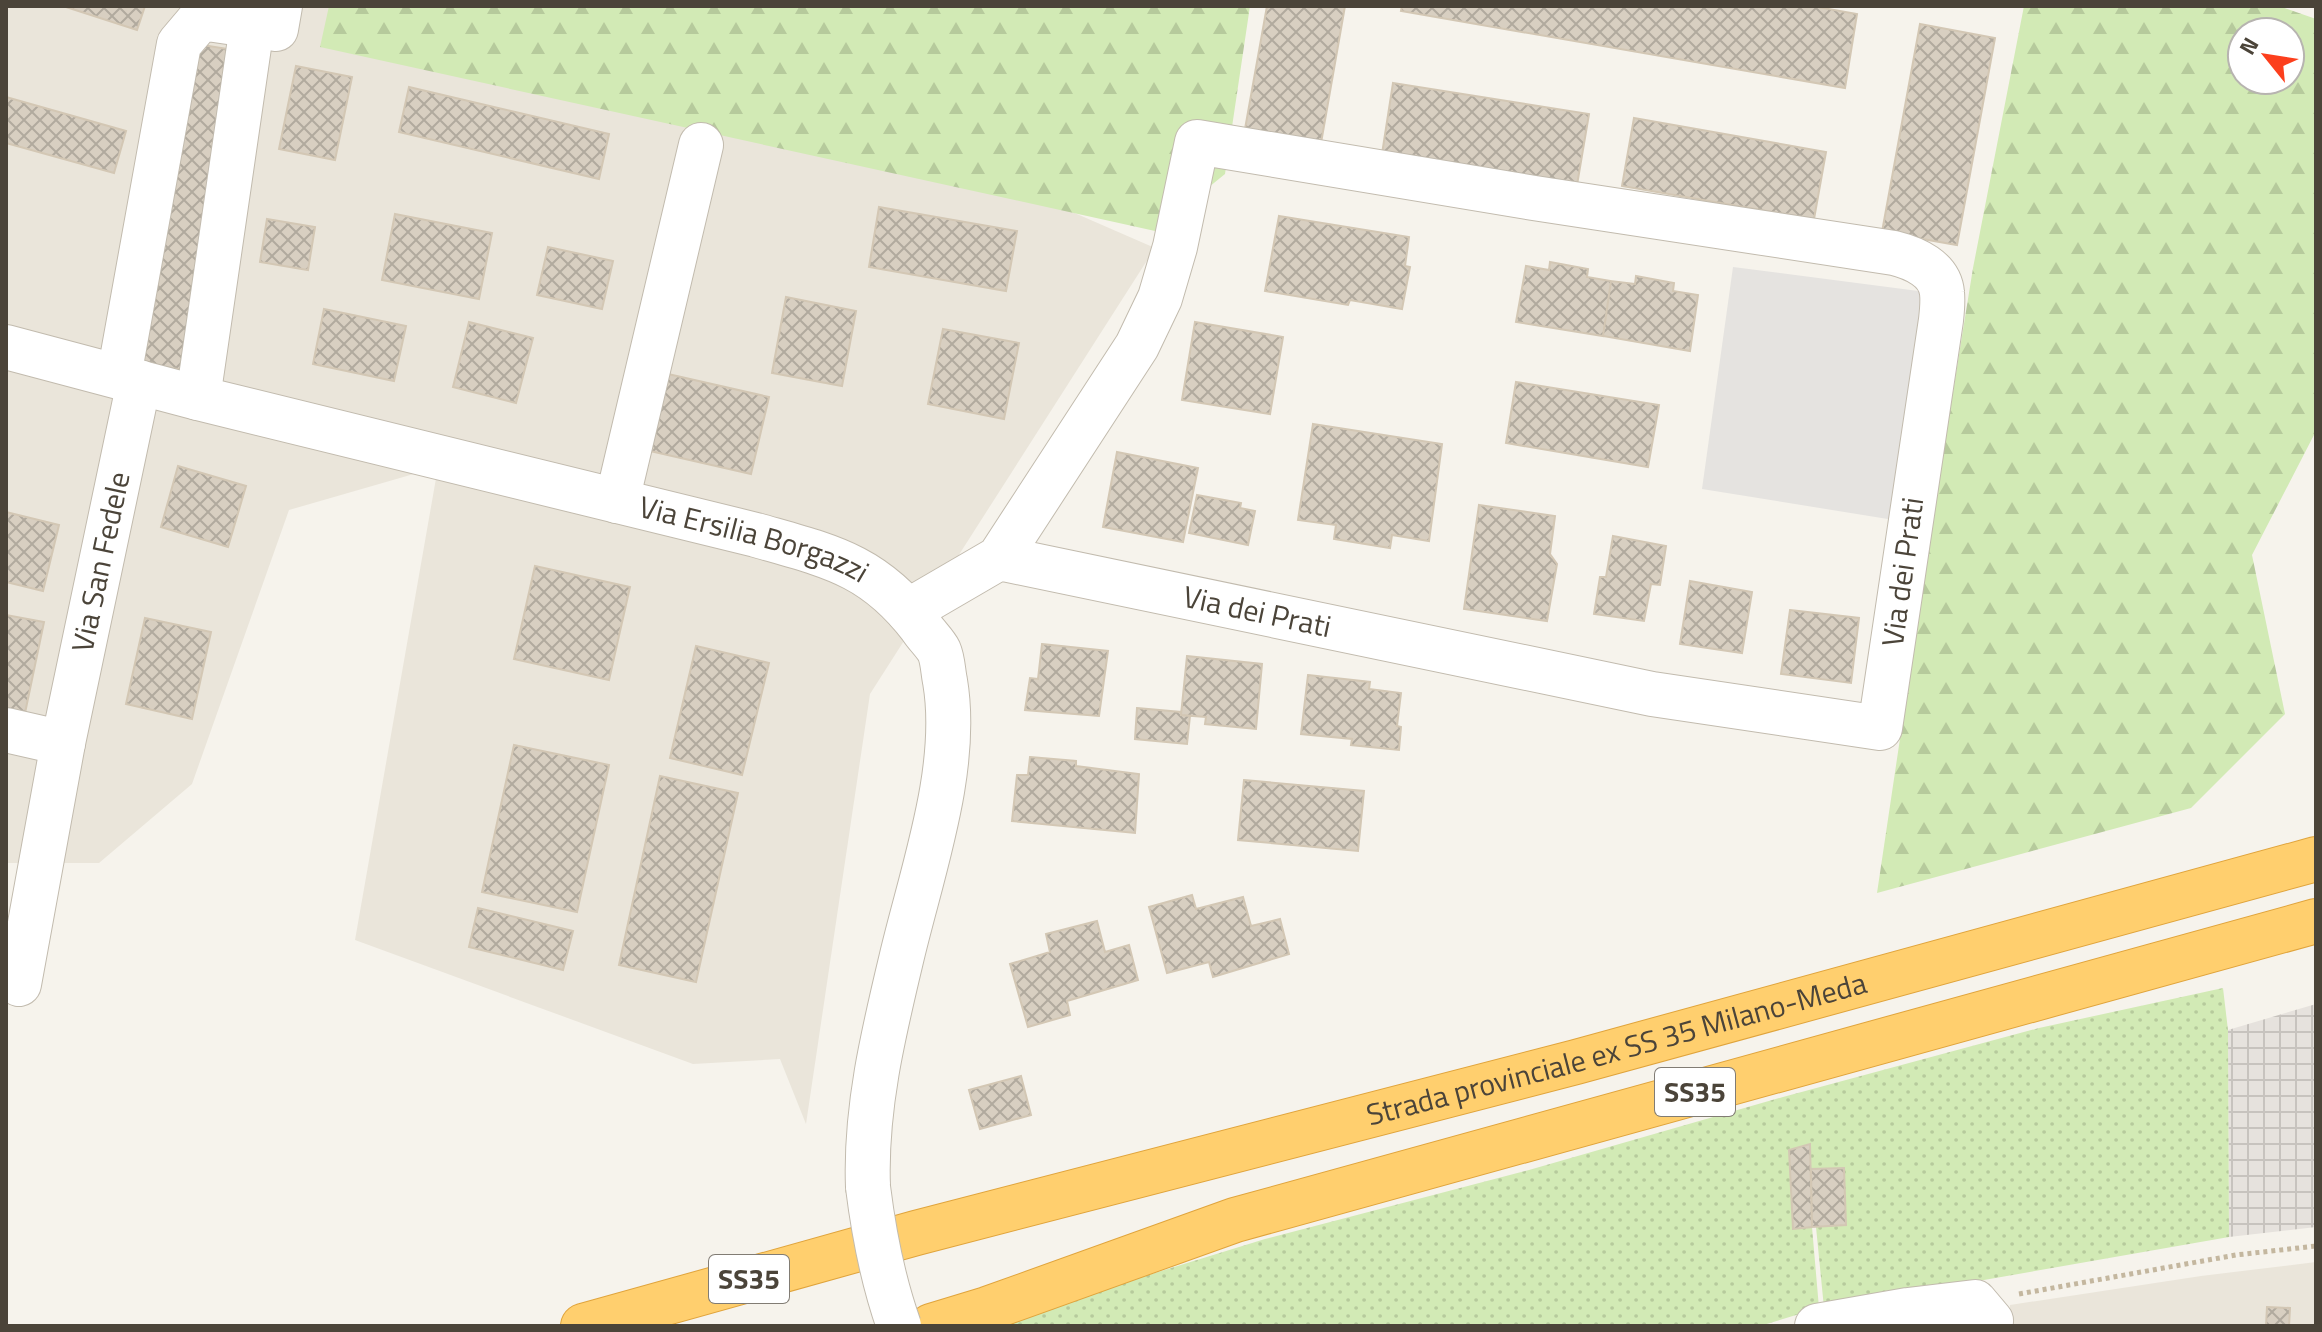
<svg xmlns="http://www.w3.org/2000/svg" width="2322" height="1332" font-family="'Titillium Web',sans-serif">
<defs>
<pattern id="industrial-grid" width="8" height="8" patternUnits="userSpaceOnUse" patternTransform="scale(2)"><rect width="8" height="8" fill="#e6e2dd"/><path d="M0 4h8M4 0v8" fill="none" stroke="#c7c3be"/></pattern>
<pattern id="grass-dots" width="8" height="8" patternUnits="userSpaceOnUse" patternTransform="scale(2)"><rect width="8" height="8" fill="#d2eab5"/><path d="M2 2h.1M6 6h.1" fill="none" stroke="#b6ca9c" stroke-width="1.8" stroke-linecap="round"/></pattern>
<pattern id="forest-firs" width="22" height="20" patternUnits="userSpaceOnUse" patternTransform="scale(2)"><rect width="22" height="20" fill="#d2eab5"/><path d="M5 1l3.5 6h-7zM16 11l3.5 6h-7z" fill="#b6ca9c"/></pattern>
<pattern id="building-cross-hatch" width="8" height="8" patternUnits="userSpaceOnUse" patternTransform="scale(2)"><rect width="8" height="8" fill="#d8cfc1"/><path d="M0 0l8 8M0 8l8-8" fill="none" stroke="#b1aa9e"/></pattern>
</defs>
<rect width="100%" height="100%" fill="#f6f3ec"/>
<path fill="#eae5da" d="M6,6H599L1155,248L870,694L806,1124L780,1059L693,1064L355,940L438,467L289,510L192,784L99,863H6Z
M2316,1262V1326H2008L2010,1305L2201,1276Z"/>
<path fill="url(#industrial-grid)" d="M2316,1004V1227L2229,1237L2228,1030Z"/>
<path fill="url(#grass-dots)" d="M2223,988L2228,1030L2229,1237L1824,1308L1816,1227L1846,1225L1844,1168L1811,1169L1810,1144L1789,1150L1793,1229L1812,1227L1819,1308L1760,1326H983L1265,1239L1529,1170L1783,1097L2039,1028Z"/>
<path fill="url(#forest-firs)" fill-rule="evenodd" d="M329,6H1250L1225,174L1155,231L320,47Z
M2024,6H2279L2316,19V431L2252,555L2285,714L2191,808L1877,893L1936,497L1973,268ZM2242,32H2290V80H2242Z"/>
<path fill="#e5e3e0" d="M1733,267L1926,292L1894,520L1702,489Z"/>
<path fill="url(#building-cross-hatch)" stroke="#d3c7b4" stroke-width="2" d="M63,6H145L137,30Z
M1267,6H1345L1321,143L1245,129Z
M1402,6H1812L1857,14L1845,88L1401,11Z
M1920,24L1995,38L1957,245L1882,232Z
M190,43L234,50L184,370L140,363Z
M296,66L352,77L335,160L279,149Z
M1393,83L1589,114L1577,185L1382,154Z
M409,87L609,134L599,179L399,132Z
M6,97L126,131L114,173L6,143Z
M1634,118L1826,152L1814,219L1622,186Z
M879,207L1017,231L1006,291L869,267Z
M395,214L492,233L479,299L382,280Z
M1279,216L1409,237L1405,266L1410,267L1402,309L1350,300L1348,305L1265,291Z
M267,219L315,227L308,270L260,262Z
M548,247L613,261L602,309L537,295Z
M1550,262L1588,269L1587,277L1611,281L1603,336L1516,322L1526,266L1549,270Z
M1636,276L1674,283L1673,291L1698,295L1690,351L1603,336L1611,281L1635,284Z
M786,297L856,311L842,386L772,373Z
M324,309L406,326L394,381L313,364Z
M469,322L533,338L516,403L453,387Z
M1195,322L1283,337L1270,414L1182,400Z
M943,329L1019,343L1004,419L928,404Z
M668,374L769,397L751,474L650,451Z
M1516,382L1659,405L1648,467L1506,443Z
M1313,424L1442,444L1429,541L1392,535L1390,548L1334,539L1336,525L1298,520Z
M1117,452L1198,468L1183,542L1103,527Z
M178,466L246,486L228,547L161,527Z
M1197,495L1241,503L1240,508L1255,511L1248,545L1189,533Z
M1479,505L1555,516L1550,554L1557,564L1547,621L1464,609Z
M6,512L59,525L43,591L6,582Z
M1613,536L1666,546L1660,585L1651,584L1644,621L1594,614L1600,577H1606Z
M535,566L630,587L609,680L514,659Z
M1690,581L1752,592L1742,653L1680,644Z
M1790,610L1859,618L1851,683L1781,674Z
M6,615L44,622L25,713L6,709Z
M145,618L211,632L192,719L126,704Z
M1042,644L1108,651L1099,716L1025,710L1030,678L1038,679Z
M696,646L769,663L742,775L670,758Z
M1187,656L1262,664L1256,729L1205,724L1206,717L1181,715Z
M1308,675L1370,682L1369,689L1401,693L1397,726L1401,727L1399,750L1351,745L1352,739L1301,734Z
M1137,708L1181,712V715L1190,716L1187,744L1135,739Z
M514,745L609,765L577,912L482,892Z
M1030,757L1076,761V766L1139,774L1135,833L1012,821L1017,775H1028Z
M660,776L738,793L696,982L619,965Z
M1244,780L1364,791L1358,851L1238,840Z
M1192,895L1196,909L1243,897L1251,926L1280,919L1289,954L1213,977L1209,962L1167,973L1149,907Z
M478,908L573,931L563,970L469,947Z
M1097,921L1105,952L1129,945L1138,980L1067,1001L1070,1015L1028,1027L1010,964L1050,952L1046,934Z
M1021,1076L1031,1115L980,1129L969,1090Z
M1810,1144L1812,1227L1793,1229L1789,1150Z
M1844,1168L1846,1225L1812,1227L1811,1169Z
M2267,1307L2290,1308L2289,1326H2266Z"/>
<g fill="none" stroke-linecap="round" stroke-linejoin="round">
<defs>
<g id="minor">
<path id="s1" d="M6,347L198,398L756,535C829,556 873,564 921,627C926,635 935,643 939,651C943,660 943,672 945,681C960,769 921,874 901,960C883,1035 865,1110 868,1187"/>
<path d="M119,376L179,44L201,18L276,29L280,6"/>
<path d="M198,398L252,26"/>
<path d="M617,501L701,145"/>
<path d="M908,611L999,558L1137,346L1160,298L1175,247L1197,142L1534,198L1894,253C1914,258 1940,269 1942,293C1943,302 1942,311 1941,320L1880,728L1652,694L999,558"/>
<path d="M6,730L63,743"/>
<path id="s2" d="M19,984L63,743L139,382"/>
<path d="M1817,1326L1908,1310L1975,1302L1991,1321L1990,1326"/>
</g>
<g id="highway">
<path id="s3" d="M583,1326L916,1233L1576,1062L2316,859"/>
<path d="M931,1326L987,1309L1235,1220L2316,921"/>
</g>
</defs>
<use href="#minor" stroke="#c2bbae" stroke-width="46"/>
<use href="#highway" stroke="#e0a43c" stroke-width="46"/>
<path stroke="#c4b79f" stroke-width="5" stroke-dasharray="4 4" stroke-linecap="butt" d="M2019,1294L2236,1255L2316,1246"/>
<use href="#minor" stroke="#fff" stroke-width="44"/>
<use href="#highway" stroke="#ffcf6e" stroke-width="44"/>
<defs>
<path id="minor-bridge" d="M868,1187C874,1235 883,1281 899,1326"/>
</defs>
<use href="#minor-bridge" stroke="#c2bbae" stroke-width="46" stroke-linecap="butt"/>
<use href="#minor-bridge" stroke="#fff" stroke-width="44"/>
</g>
<g text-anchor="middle" stroke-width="7" stroke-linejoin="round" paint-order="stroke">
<g fill="#fff" stroke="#817c74" stroke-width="2">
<rect x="1655" y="1068" width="80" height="48" rx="6"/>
<rect x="709" y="1255" width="80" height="48" rx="6"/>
</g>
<g font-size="28" font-weight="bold" fill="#4b4439">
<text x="1695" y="1102">SS35</text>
<text x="749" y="1289">SS35</text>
</g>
<g font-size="30" fill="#4b4439" stroke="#fff">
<text dy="10" stroke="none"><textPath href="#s1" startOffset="772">Via Ersilia Borgazzi</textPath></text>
<text dy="10" stroke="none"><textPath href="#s2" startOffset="430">Via San Fedele</textPath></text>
<text transform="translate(1903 572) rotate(-82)" y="10">Via dei Prati</text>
<text transform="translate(1257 612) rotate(12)" y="10">Via dei Prati</text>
<text dy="10" stroke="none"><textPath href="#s3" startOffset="1070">Strada provinciale ex SS 35 Milano-Meda</textPath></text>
</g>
</g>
<rect width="2322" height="1332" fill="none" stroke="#4b4439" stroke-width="16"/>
<g transform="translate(2266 56) rotate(300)"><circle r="38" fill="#ffffff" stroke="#b7b4b0" stroke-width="2"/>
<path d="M0-6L14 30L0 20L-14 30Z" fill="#fc3f1d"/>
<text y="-12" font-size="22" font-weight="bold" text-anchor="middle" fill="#4b4439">N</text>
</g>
</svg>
